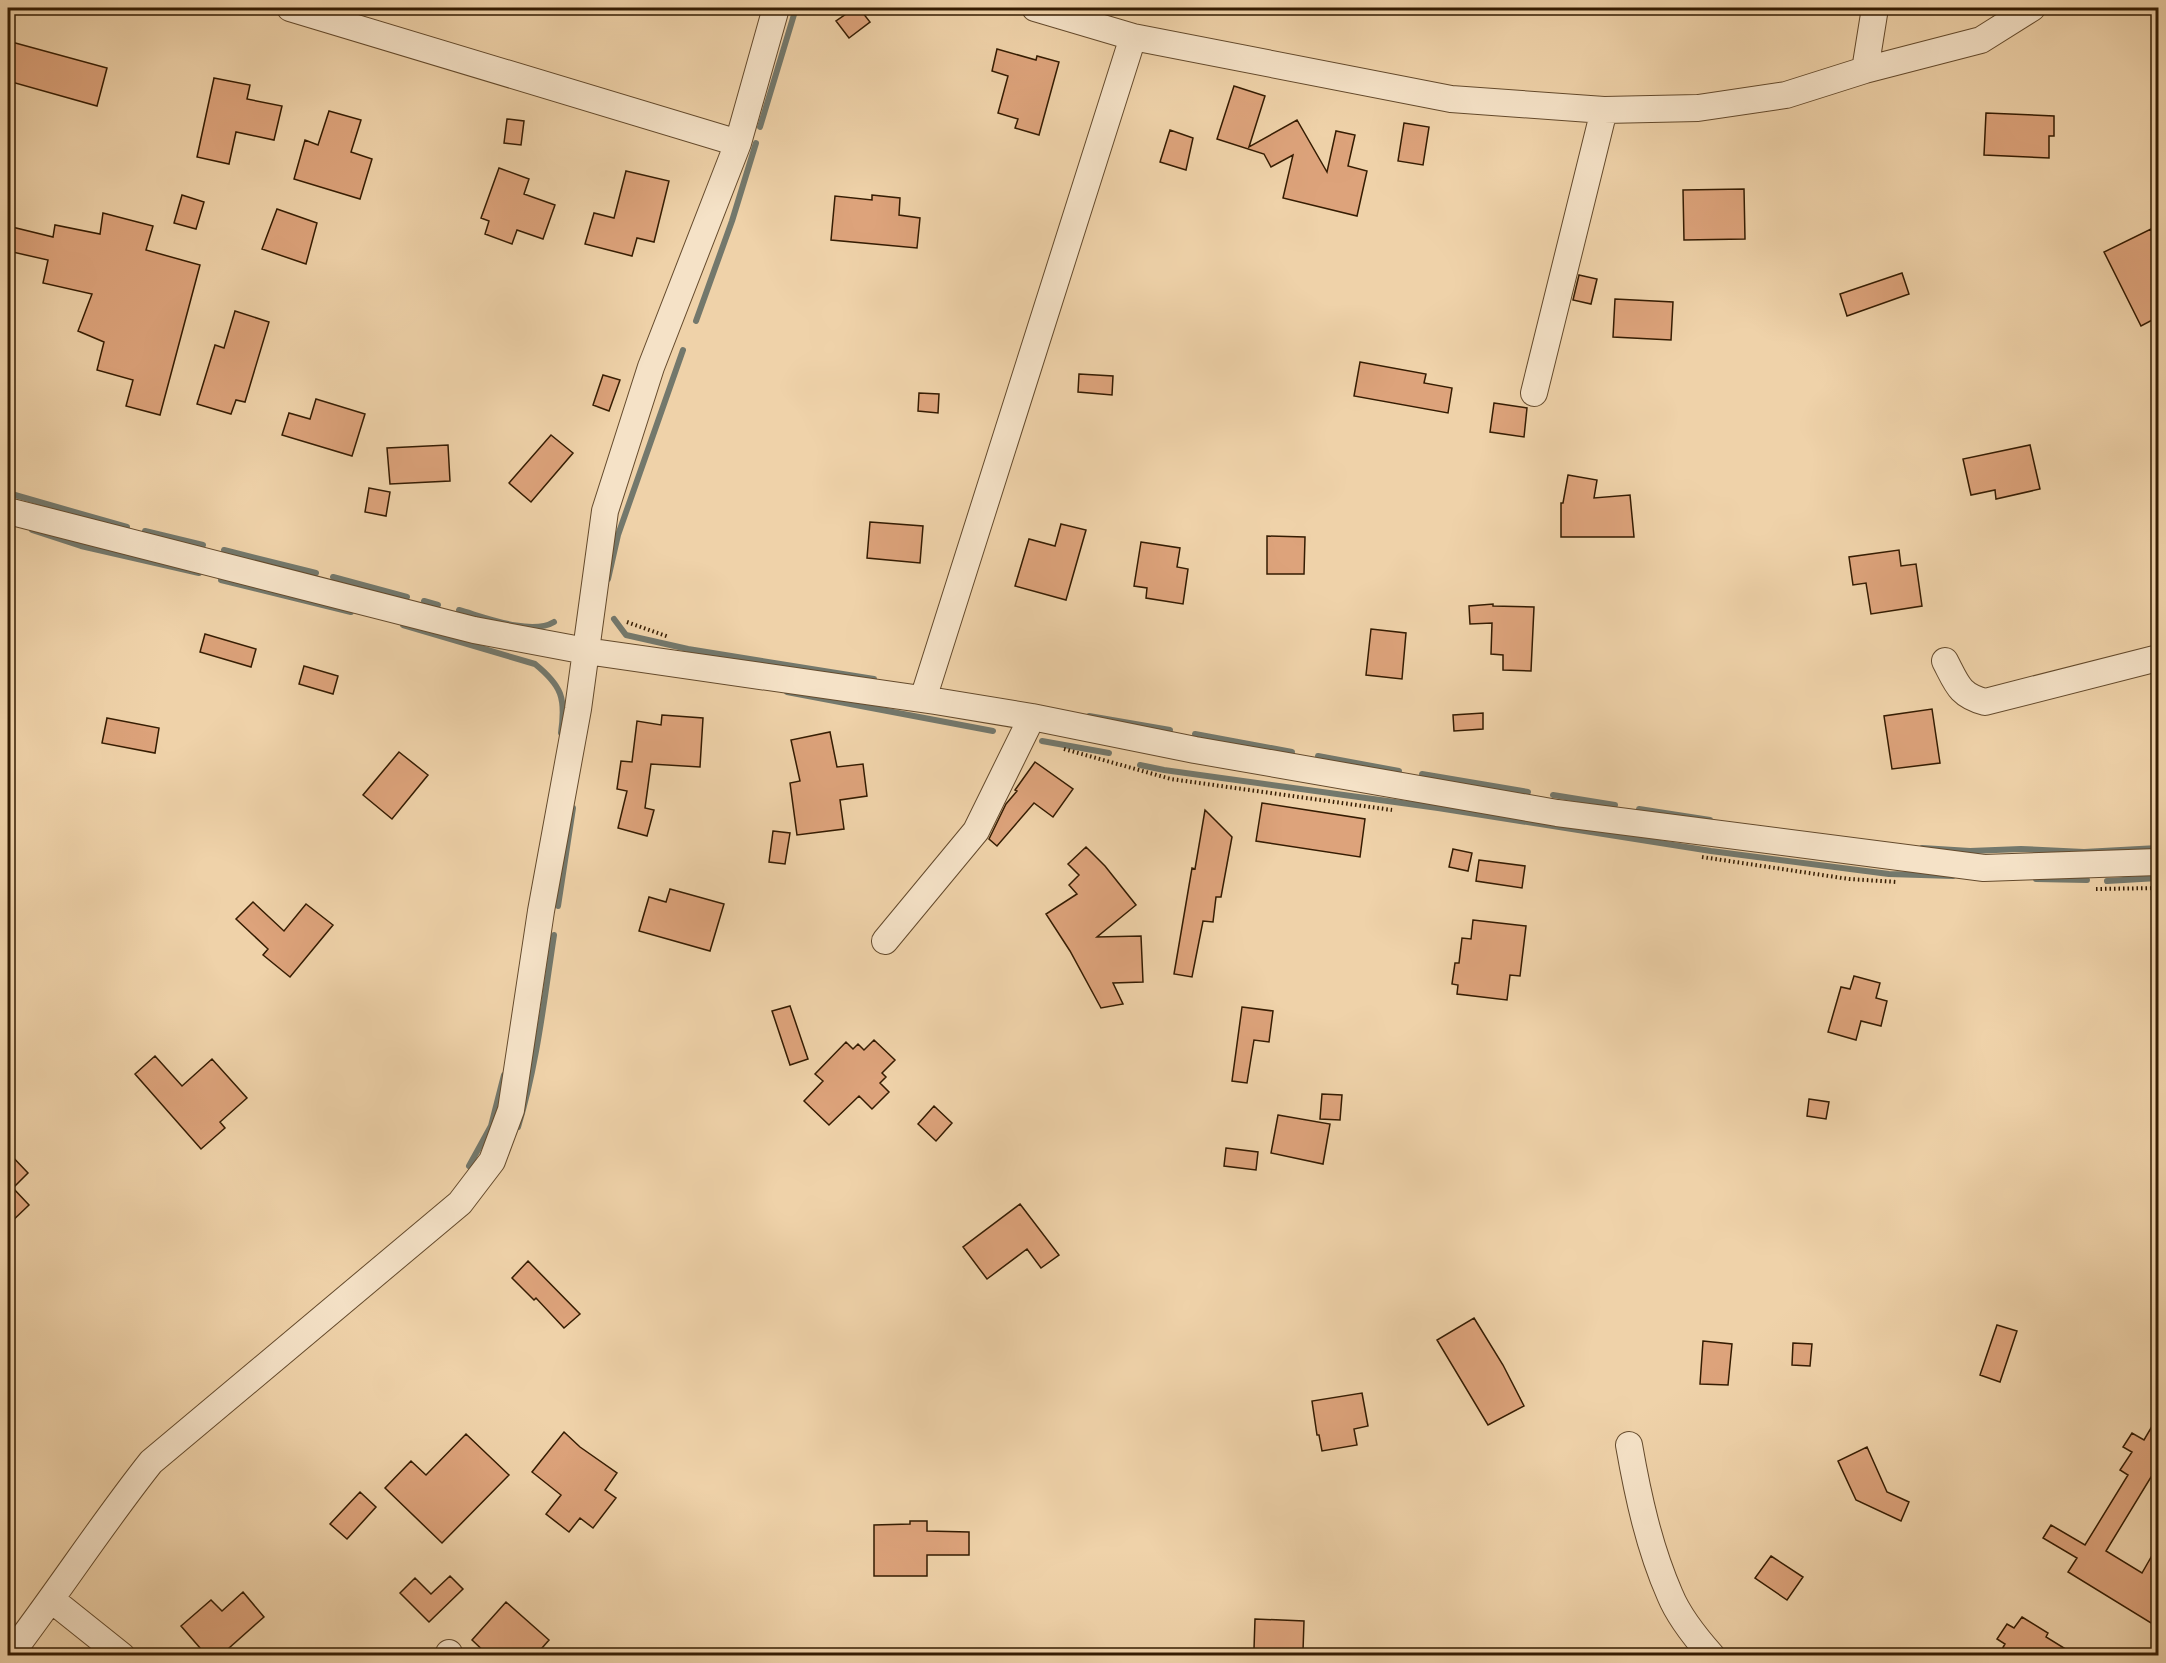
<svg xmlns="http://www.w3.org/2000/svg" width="2166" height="1663" font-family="'EB Garamond',serif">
<rect width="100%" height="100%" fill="#efd2a9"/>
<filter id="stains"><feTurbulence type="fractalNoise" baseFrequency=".00333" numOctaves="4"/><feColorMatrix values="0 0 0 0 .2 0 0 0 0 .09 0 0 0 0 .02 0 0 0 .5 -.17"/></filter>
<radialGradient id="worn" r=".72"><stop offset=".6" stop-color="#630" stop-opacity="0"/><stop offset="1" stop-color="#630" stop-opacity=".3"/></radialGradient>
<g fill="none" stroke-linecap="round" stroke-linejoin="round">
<path stroke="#73786c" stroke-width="6" d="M760,127L796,8
M696,321L732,221L756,143
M8,493L127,527
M32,530L81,546L199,573
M145,531L203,545
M224,550L316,573
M333,577L407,597
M608,579L618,535L683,350
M221,580L351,612
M424,601L438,605
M459,610C484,617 531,636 554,622
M614,619L626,635L688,649L874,679
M403,625L535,664C562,686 566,698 561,733
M787,692L993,731
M1089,716L1170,730
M1195,734L1292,752
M1042,741L1109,753
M1318,756L1399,771
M1140,765L1164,770L1438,808L1711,851L1889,874L1953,876
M1422,774L1528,792
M1553,795L1615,805
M1639,809L1710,820
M1922,848L1970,851L2021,849L2084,852L2158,848
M2036,879L2087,880
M2107,881L2158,878
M558,906L573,808
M518,1127C537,1065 544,1000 554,935
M469,1166L491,1126L504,1075"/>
</g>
<path fill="#dda37b" stroke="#351c02" stroke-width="1.5" d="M855,8H859L870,22L849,38L836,21Z
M8,41L107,68L97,106L8,81Z
M997,49L1036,60L1037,56L1059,62L1039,135L1015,128L1018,119L998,113L1008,76L992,71Z
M214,78L250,85L247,99L282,106L274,140L236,132L229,164L197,157Z
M1234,86L1265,96L1249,147L1297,120L1327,172L1336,131L1355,135L1348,166L1367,171L1357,216L1283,198L1293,155L1271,167L1264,154L1217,139Z
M329,111L361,120L351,152L372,159L360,199L294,179L305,140L318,145Z
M1986,113L2054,116V136H2049V158L1984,155Z
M507,119L524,121L521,145L504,143Z
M1404,123L1429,127L1423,165L1398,161Z
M1170,130L1193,138L1186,170L1160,162Z
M499,168L529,179L524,194L555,205L543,239L517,230L512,244L485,234L489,221L481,218Z
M626,171L669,181L654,242L637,238L632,256L585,244L594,213L614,218Z
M1744,189L1745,239L1684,240L1683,190Z
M182,195L204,202L196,229L174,223Z
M872,195L900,198L899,215L920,218L917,248L831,240L835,196L872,200Z
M277,209L317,223L306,264L262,249Z
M103,213L153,226L146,250L200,265L160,415L126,406L133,380L97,370L104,342L78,331L92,294L43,283L48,260L8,251V226L53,237L55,225L100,234Z
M2151,229L2158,243V317L2141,326L2104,252Z
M1902,273L1909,294L1847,316L1840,294Z
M1579,275L1597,279L1591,304L1573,300Z
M1615,299L1673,302L1671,340L1613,337Z
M235,311L269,322L245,402L236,400L231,414L197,404L215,345L224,348Z
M1360,362L1426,374L1424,383L1452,388L1448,413L1354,396Z
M1079,374L1113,376L1112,395L1078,392Z
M603,375L620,380L609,411L593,405Z
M919,393L939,394L938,413L918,411Z
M316,399L365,414L352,456L282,435L289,413L310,419Z
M1494,403L1527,408L1524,437L1490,432Z
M551,435L573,453L531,502L509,483Z
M448,445L450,481L390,484L387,448Z
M2030,445L2040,489L1996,499L1995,490L1971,495L1963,459Z
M1568,475L1597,480L1594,498L1630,495L1634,537H1561V503H1563Z
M369,488L390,492L386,516L365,512Z
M870,522L923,526L920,563L867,558Z
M1061,524L1086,530L1066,600L1015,586L1029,539L1055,546Z
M1267,536L1305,537L1304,574H1267Z
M1141,542L1180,548L1177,567L1188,569L1183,604L1146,598L1147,588L1134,586Z
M1899,550L1901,566L1916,564L1922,606L1871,614L1866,583L1853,585L1849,557Z
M1493,604V606L1534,607L1531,671L1503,670V655L1491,654L1492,623L1470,624L1469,606Z
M1371,629L1406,633L1402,679L1366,675Z
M205,634L256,649L251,667L200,652Z
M304,666L338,676L333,694L299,684Z
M1932,709L1940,763L1892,769L1884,716Z
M1483,713V729L1454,731L1453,715Z
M662,715L703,718L700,767L651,764L645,808L654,810L647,836L618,828L627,791L617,789L621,761L632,762L637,721L661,725Z
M107,718L159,728L155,753L102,743Z
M830,732L837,767L863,764L867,796L840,800L844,829L797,835L790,783L800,781L791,740Z
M399,752L428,775L392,819L363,795Z
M1035,762L1073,789L1053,817L1034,803L997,846L989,839L1006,804L1017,791L1015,790Z
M1262,803L1365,819L1360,857L1256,841Z
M1205,810L1232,837L1221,897H1216L1213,922L1203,921L1192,977L1174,974L1192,868L1195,869Z
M773,831L790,833L785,864L769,862Z
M1086,847L1105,866L1136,905L1097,937L1141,936L1143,982L1113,983L1123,1004L1101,1008L1070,951L1046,914L1077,894L1069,885L1079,875L1068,864Z
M1453,849L1472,853L1468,871L1449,867Z
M1479,860L1525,866L1522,888L1476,881Z
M670,889L724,904L710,951L639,931L649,897L666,902Z
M253,902L284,931L306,904L333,925L290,977L263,955L268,949L236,919Z
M1473,920L1526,926L1520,976L1510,975L1507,1000L1457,994L1458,985L1452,984L1455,963H1459L1462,938L1471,939Z
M1854,976L1880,983L1876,998L1887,1001L1881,1026L1861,1021L1856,1040L1828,1032L1841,987L1850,989Z
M790,1006L808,1059L790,1065L772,1011Z
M1242,1007L1273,1011L1269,1042L1254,1040L1247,1083L1232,1081Z
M874,1040L895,1060L882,1073L886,1077L880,1083L889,1092L872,1109L859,1096L829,1125L804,1101L823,1081L815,1074L846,1042L853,1049L858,1044L864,1050Z
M155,1056L182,1086L212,1059L247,1098L220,1122L225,1128L201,1149L135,1074Z
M1322,1094L1342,1095L1340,1120L1320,1119Z
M1809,1099L1829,1102L1826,1119L1807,1116Z
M934,1106L952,1123L936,1141L918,1124Z
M1278,1115L1330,1124L1323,1164L1271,1153Z
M1226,1148L1258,1152L1256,1170L1224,1166Z
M8,1152L28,1173L13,1188L29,1205L8,1225Z
M1020,1204L1059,1255L1041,1268L1027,1249L987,1279L963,1247Z
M528,1261L580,1314L564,1328L536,1298L534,1300L512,1278Z
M1474,1318L1503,1365L1524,1406L1488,1425L1437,1340Z
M1997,1325L2017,1331L2000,1382L1980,1375Z
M1703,1341L1732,1344L1728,1385L1700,1384Z
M1793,1343L1812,1344L1810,1366L1792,1365Z
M1362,1393L1368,1426L1354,1429L1357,1445L1322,1451L1319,1435H1317L1312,1401Z
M2158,1416V1481L2151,1477L2106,1551L2142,1573L2158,1545V1611L2151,1623L2068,1572L2077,1558L2043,1538L2051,1525L2085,1545L2128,1475L2120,1470L2132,1452L2123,1447L2132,1433L2144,1440Z
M564,1432L580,1447L617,1473L605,1490L616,1498L593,1528L580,1518L569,1532L546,1514L561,1495L532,1472Z
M466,1434L509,1475L442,1543L385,1488L411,1461L426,1475Z
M1867,1447L1887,1492L1909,1502L1901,1521L1856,1500L1838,1461Z
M360,1492L376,1507L347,1539L330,1524Z
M910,1521H927V1531L969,1532V1555H927V1576H874V1525L910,1524Z
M1771,1556L1803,1577L1787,1600L1755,1578Z
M450,1576L463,1589L429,1622L400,1593L415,1578L431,1594Z
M243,1592L264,1617L220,1656H207L181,1626L211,1600L222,1611Z
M506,1602L549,1640L535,1656H489L472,1640Z
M2022,1617L2048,1633L2046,1637L2077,1656H1998L2005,1644L1997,1639L2007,1624L2014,1628Z
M1255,1619L1304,1621L1303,1651L1254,1649Z"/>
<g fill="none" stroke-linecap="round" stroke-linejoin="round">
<defs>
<path id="minor" d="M290,8L738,143
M1035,8L1133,37L1451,99L1604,110L1698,108L1786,95L1865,70L1981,40L2032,8
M1865,70L1875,8
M1534,393L1604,110
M8,511L474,630L586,651L935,701L1032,717L1195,750L1557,813L1984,868L2158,862
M1945,661C1957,684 1959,695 1985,702L2158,658
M923,699L1133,37
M885,941L976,831L1032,717
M1629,1445C1638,1496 1649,1547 1670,1595C1679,1617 1696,1638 1712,1656
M52,1600L122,1656
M9,1656C58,1592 101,1525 151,1462L460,1203L492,1161L511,1110L541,911L578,709L605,511L651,367L738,143L776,8
M449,1656V1653"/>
</defs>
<use href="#minor" stroke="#644a2c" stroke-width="28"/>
<path stroke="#351c02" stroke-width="4" stroke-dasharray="1.5 3" stroke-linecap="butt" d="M627,622L669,637
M1064,749L1171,779L1392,810
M1702,857L1849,879L1897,882
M2096,889L2158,888"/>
<use href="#minor" stroke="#f5e2c7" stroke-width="26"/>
</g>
<rect width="2166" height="1663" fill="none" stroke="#efd2a9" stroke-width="30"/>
<rect x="9" y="9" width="2148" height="1645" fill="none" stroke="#351c02" stroke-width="3"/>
<rect x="15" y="15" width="2136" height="1633" fill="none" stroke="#351c02" stroke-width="1.5"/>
<rect width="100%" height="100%" filter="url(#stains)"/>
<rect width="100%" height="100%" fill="url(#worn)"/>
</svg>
